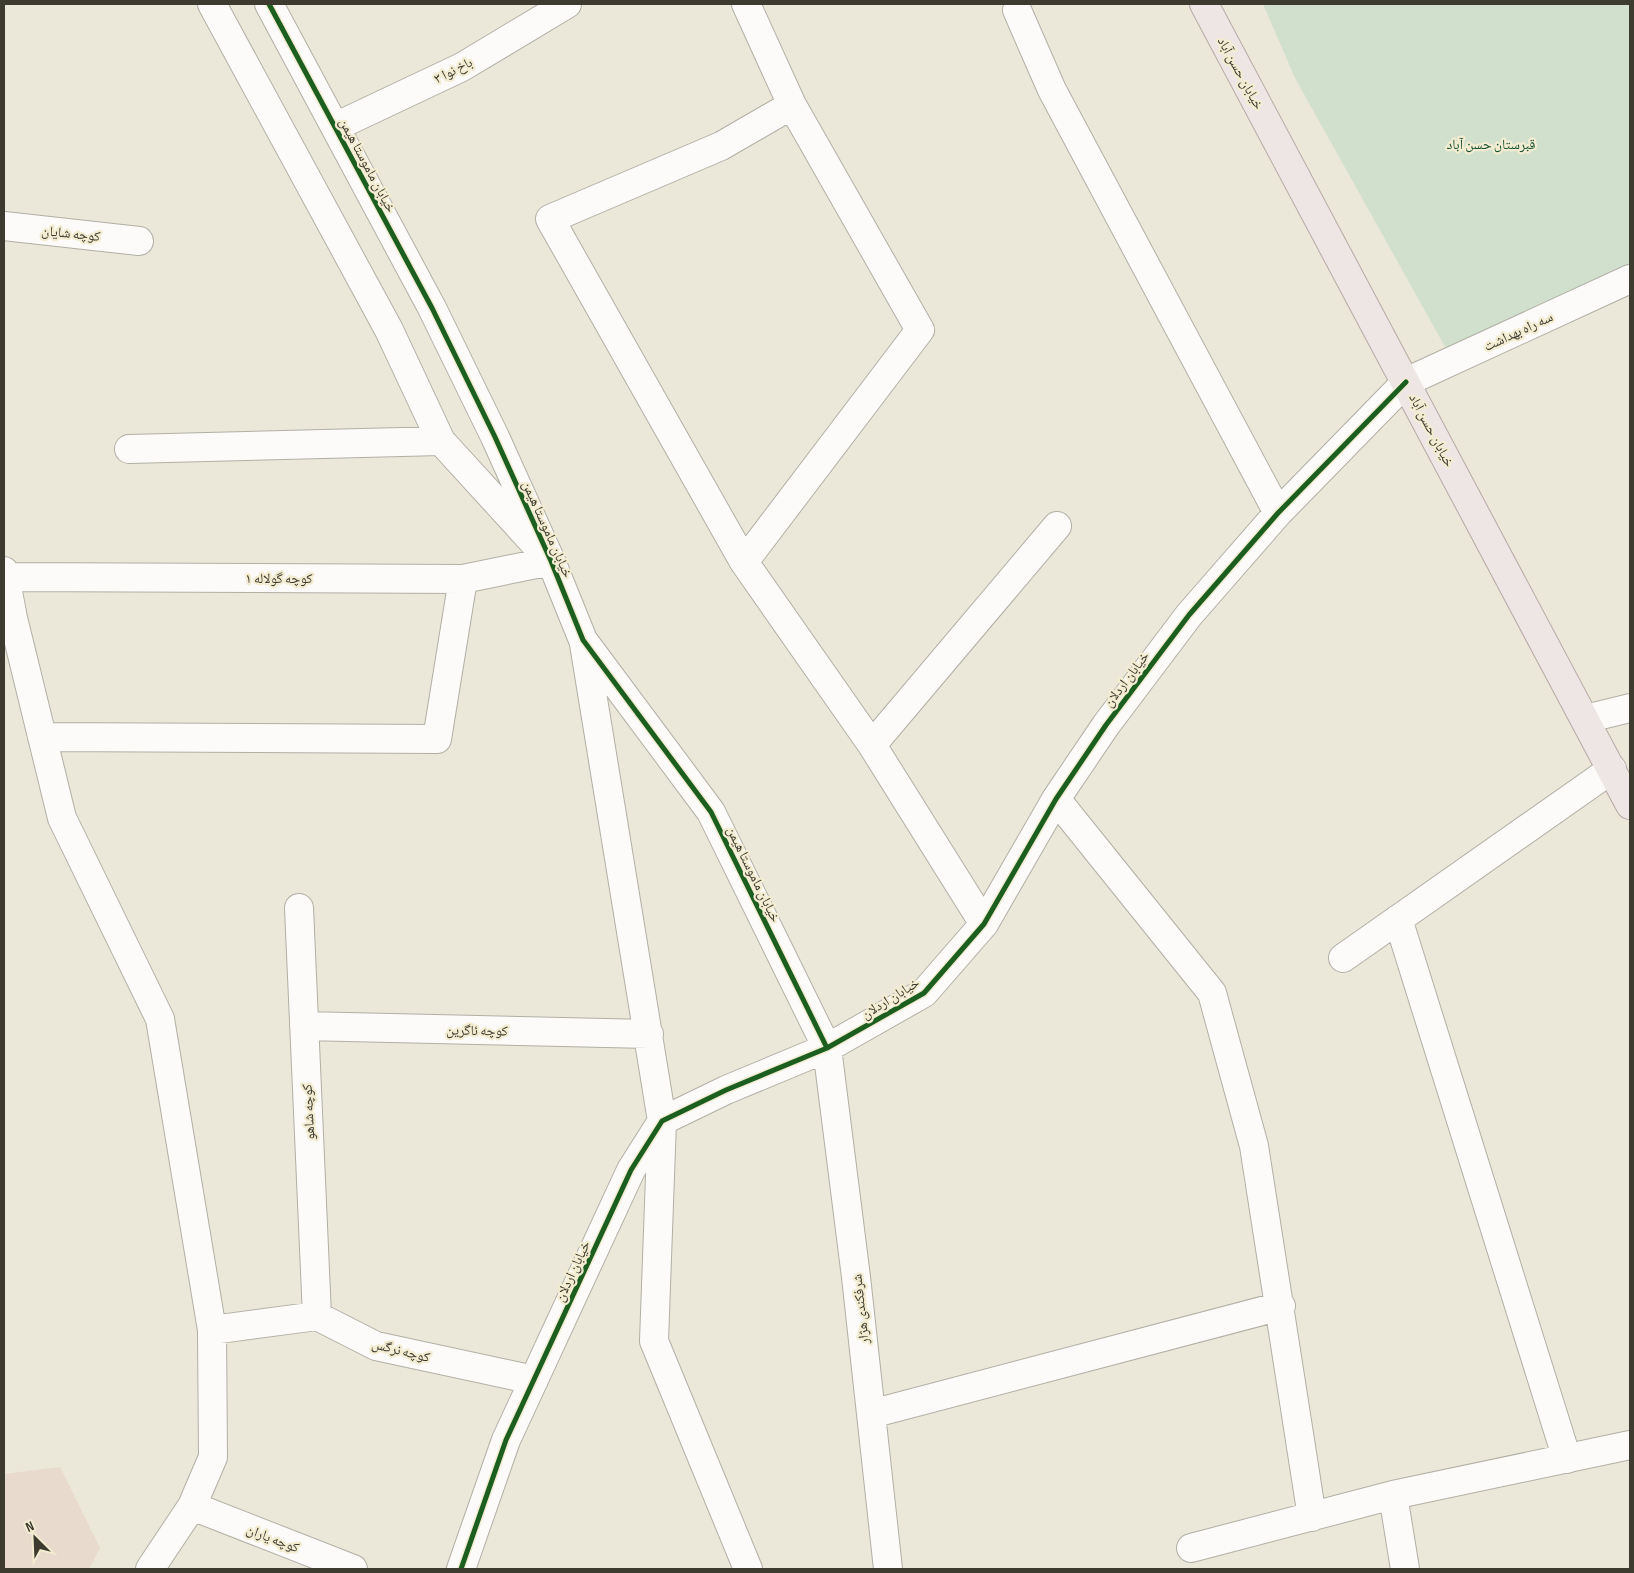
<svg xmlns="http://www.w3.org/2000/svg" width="1634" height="1573" font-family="'Sofia Sans Condensed','Noto Naskh Arabic',sans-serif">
<rect width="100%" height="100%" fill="#ebe7d9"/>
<path fill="#e9dace" d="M60,1467L100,1548L89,1569H4V1474Z"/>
<path fill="#d0e0cd" d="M1263,4H1630V279L1453,361L1295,78Z"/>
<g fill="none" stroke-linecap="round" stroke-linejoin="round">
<defs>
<path id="minor" d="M212,4L389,330L441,441L535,544
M269,4L432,308L495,437L551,561L583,640L711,812L827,1048L856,1277L888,1569
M746,4L792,105L920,330L744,562L872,745L984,924
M1017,10L1052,90L1278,513
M335,127L462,67L567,4
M4,226L139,241
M129,449L441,441
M744,562L550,219L721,146L792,105
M4,571L13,618L62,818L160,1019L212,1330L213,1457L192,1506L150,1569
M5,577L463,579L551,561
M584,644L662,1121L654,1341L748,1569
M1585,719L1630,708
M42,737L437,739L463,579
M872,745L1057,526
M1056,799L1212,993L1254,1146L1312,1517
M299,908L317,1316
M1398,919L1567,1459
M1343,958L1612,769
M304,1026L649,1034
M212,1330L317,1316L376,1346L534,1380
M871,1414L1281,1306
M1393,1495L1405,1569
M192,1506L353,1569
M1191,1548L1393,1495L1630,1445
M461,1569L506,1440L631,1170L662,1121L726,1090L827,1048L924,993L984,924L1056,799L1106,725L1189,615L1278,513L1406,382L1630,279"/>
<path id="major" d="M1204,4L1630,805"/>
</defs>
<use href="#minor" stroke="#b2afa5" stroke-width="30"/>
<use href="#major" stroke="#b8a8a4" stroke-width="30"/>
<use href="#minor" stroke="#fcfbf9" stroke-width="28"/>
<use href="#major" stroke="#eee5e5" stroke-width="28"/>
<defs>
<path id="cycleway" d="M269,4L432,308L495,437L551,561L583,640L711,812L827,1048
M461,1569L506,1440L631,1170L662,1121L726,1090L827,1048L924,993L984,924L1056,799L1106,725L1189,615L1278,513L1406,382"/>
</defs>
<use href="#cycleway" stroke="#f3ecd1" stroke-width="8"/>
<use href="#cycleway" stroke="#1b5e20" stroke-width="5"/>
</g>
<g text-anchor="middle" stroke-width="4.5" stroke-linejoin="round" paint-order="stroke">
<g font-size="14" fill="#3d3a2f" stroke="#f3ecd1">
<text transform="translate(453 70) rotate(-27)" y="5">باخ نوا ۳</text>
<text transform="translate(1241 73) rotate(61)" y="5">خیابان حسن آباد</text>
<text transform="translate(368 165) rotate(62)" y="5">خیابان ماموستا هیمن</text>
<text transform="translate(71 233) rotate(6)" y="5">کوچه شایان</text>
<text transform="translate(1518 331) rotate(-25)" y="5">سه راه بهداشت</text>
<text transform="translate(1432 430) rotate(62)" y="5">خیابان حسن آباد</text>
<text transform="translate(548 529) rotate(66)" y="5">خیابان ماموستا هیمن</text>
<text x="279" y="583">کوچه گولاله ۱</text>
<text transform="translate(1126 679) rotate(-53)" y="5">خیابان اردلان</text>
<text transform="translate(754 874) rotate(64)" y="5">خیابان ماموستا هیمن</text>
<text transform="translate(890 998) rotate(-32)" y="5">خیابان اردلان</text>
<text transform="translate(477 1030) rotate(1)" y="5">کوچه ئاگرین</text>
<text transform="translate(308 1112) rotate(-93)" y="5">کوچه شاهو</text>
<text transform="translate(572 1271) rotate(-65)" y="5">خیابان اردلان</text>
<text transform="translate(860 1309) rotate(-96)" y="5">شرفکندی هژار</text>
<text transform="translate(401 1350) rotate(14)" y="5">کوچه نرگس</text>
<text transform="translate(273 1538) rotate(21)" y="5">کوچه یاران</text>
</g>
<g font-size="14" fill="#155031" stroke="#f3ecd1">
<text x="1491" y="149">قبرستان حسن آباد</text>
</g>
</g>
<rect width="1634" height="1573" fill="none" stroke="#3d3a2f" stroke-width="10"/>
<g transform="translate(35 1538) rotate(336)" stroke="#f3ecd1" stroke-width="4" paint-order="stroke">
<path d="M0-4L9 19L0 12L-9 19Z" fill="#3d3a2f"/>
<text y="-8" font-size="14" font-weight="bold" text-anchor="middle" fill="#3d3a2f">N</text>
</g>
</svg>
